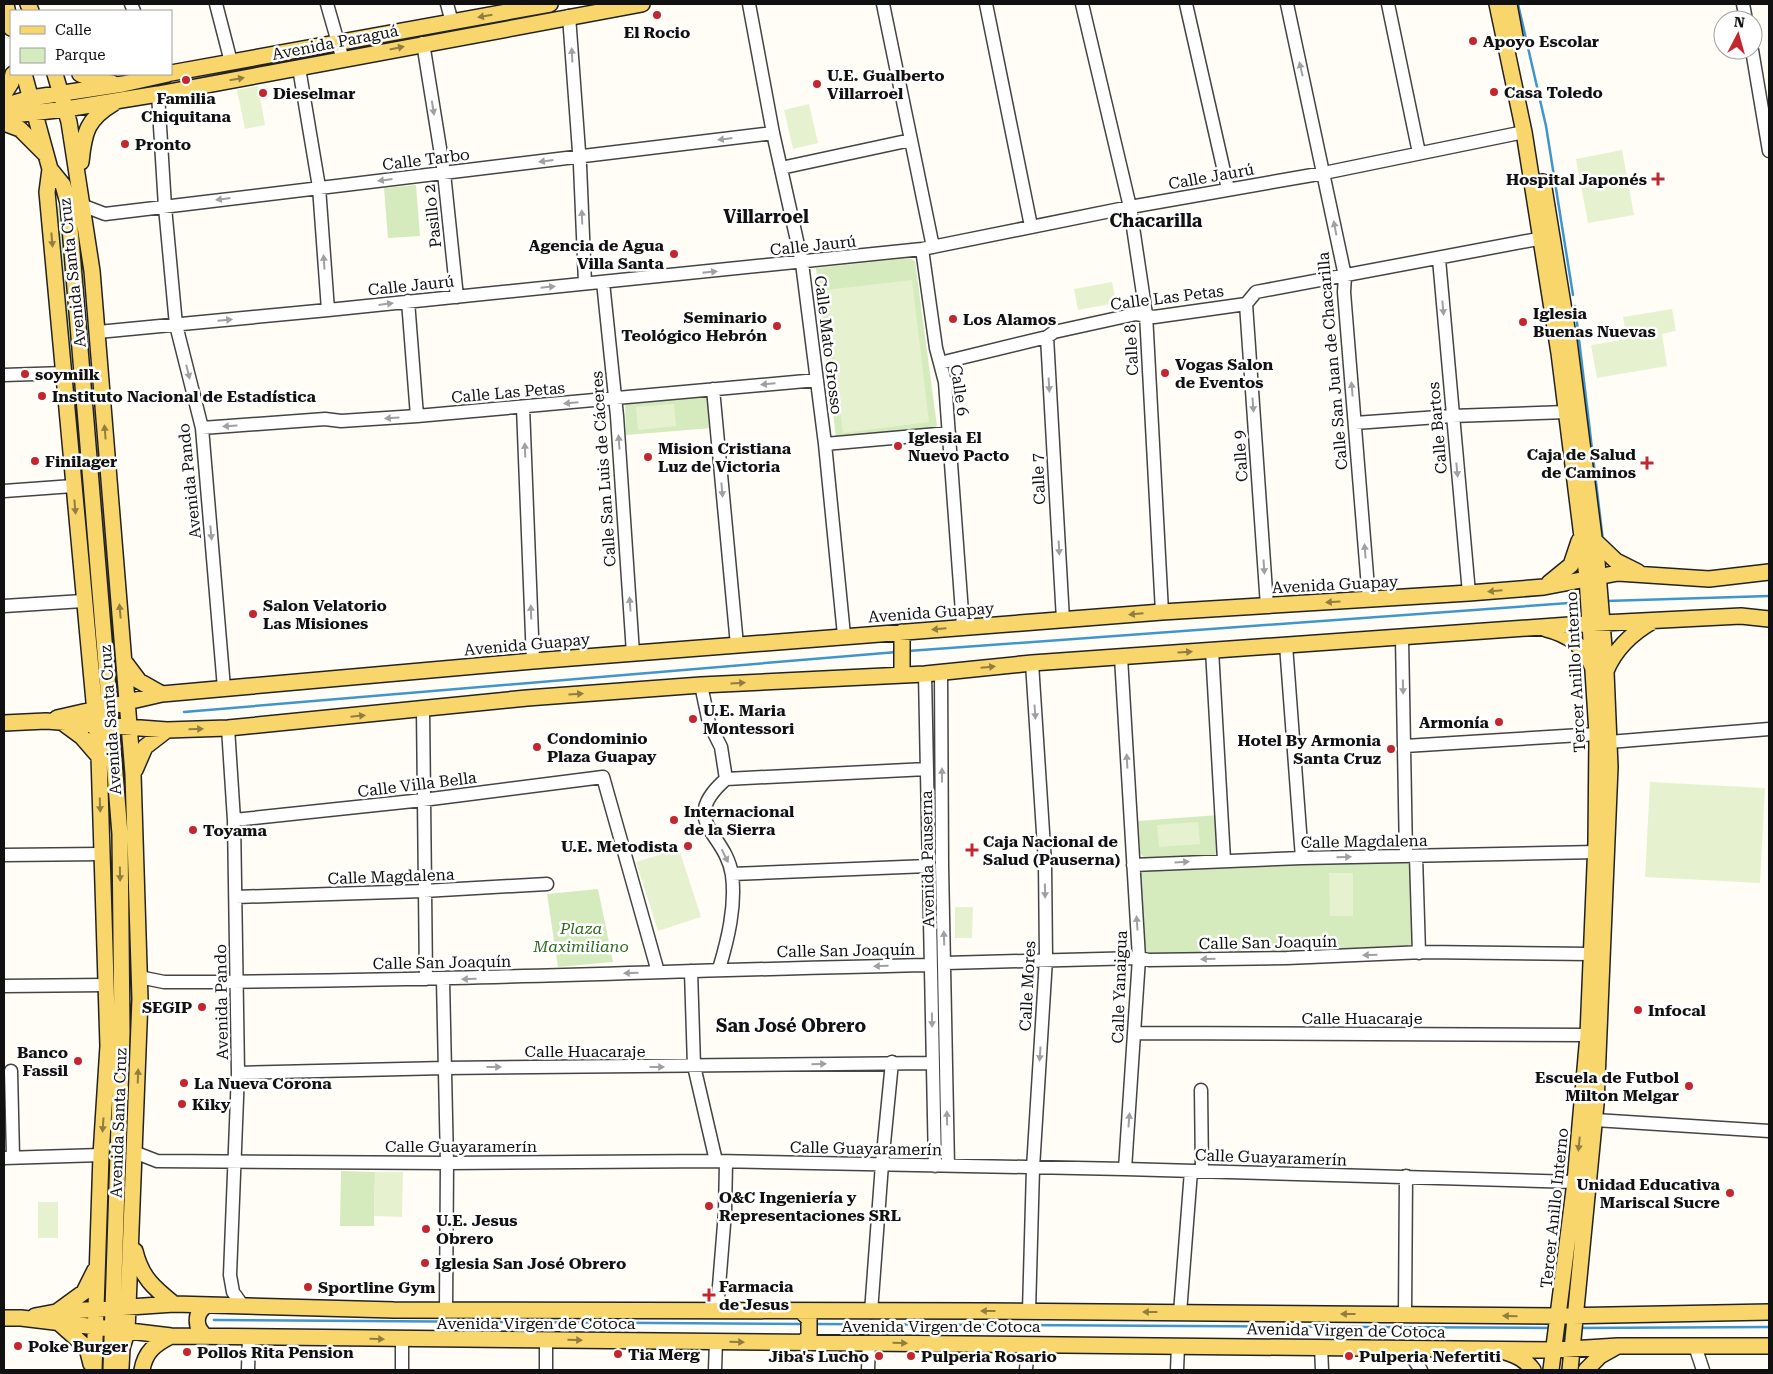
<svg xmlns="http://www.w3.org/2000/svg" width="1773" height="1374" font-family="'Roboto Serif',serif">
<rect width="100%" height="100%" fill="#fffdf5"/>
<path fill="#d5ebbd" d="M416,185L420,236L388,238L384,188Z
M58,204L61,205L75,350L70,377L56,211Z
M908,258L915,261L937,426L934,429L836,438L816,268Z
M707,395L712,428L626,435L625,406L627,403Z
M79,398L98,623L92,637L75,451Z
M1218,815L1219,850L1214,856L1145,858L1140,853L1138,821Z
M1404,862L1410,864L1415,949L1151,955L1143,949L1141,872L1147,867Z
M598,889L613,962L558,967L547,894Z
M341,1171L375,1172L374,1226H340Z"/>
<path fill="#e6f2cf" d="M258,86L265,125L245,129L237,90Z
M809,104L818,143L793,149L784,110Z
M1622,150L1634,215L1588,223L1576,159Z
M912,280L929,422L843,433L826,290Z
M1112,282L1116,303L1078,310L1074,289Z
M1672,309L1676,331L1662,334L1667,366L1597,378L1591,345L1627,339L1623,317Z
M674,404L676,426L638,430L636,407Z
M1650,782L1765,788L1760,883L1645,877Z
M1198,822L1200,844L1159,847L1157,825Z
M679,849L701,917L658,931L636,862Z
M1329,873H1353V916H1330Z
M955,907H973L972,938H955Z
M375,1172H403L402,1217L374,1216Z
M38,1202H58V1238H38Z"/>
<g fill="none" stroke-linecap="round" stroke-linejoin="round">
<path stroke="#3f96cf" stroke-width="2.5" d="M1518,4L1546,126L1573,295
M1575,306L1603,541
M1606,601L1769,596
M908,651L1583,602
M184,712L897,652
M214,1320L803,1324
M813,1324L1550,1328
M1578,1328L1769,1327"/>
<defs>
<path id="minor" d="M131,4L134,11
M216,4L231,62
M327,4L343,60
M447,4L452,22
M749,4L773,133L802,263L825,444L844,635
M883,4L933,247
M986,4L1031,226
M1082,4L1130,207L1146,314L1162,612
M1186,4L1228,189
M1287,4L1345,276L1344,292L1369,600
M1388,4L1419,153
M1743,4L1746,20
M569,16L580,165L585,283
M423,43L444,173L457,297
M1752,50L1769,151
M299,68L319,187L328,310
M158,94L165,207L176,325L202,428L224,688
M781,168L911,140
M84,206L105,214L773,133
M922,249L936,348L945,382L963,626
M1439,259L1469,593
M603,282L617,416L633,653
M408,301L417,416
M1246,304L1267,606
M98,332L328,310L922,249L1130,207L1324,173L1524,132
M1047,337L1063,620
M940,363L1047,337L1054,332L1136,314L1154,317L1246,304L1256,292L1543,238
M4,375L65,373
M713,389L737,645
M523,407L533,661
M1355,423L1452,416L1567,412
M202,428L325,419L341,421L417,416L817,380
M825,444L949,433
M4,491L73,486
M4,606L83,601
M1402,638L1406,856
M1286,645L1302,858
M1212,650L1224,860
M1121,657L1139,958L1125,1169
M941,672L942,866L948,1166
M925,674L935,1166
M701,685L709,723L721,747L726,779C677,822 726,832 732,875C736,906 728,939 719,969
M423,709L426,979
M228,728L234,820L238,1073L230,1275L233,1292L243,1306
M1609,742L1769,729
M1405,746L1597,734
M726,779L927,769
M234,820L423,800L603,777L658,972
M4,855L102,854
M1416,856L1419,953
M1133,865L1302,858L1596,852
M732,874L928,866
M236,897L424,891L547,884
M945,963L1139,958L1149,960L1287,958L1424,952L1591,954
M691,971L694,1066L716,1161
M139,977L164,982C419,982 675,970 930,965
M443,980L447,1163L446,1310
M4,986L106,985
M1135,1033L1588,1035
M11,1071L13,1157
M238,1073L445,1068L933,1063
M1201,1090L1202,1171
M1595,1120L1769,1131
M134,1152L157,1161L447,1163L716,1161L1125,1169L1575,1182
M4,1158L101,1155
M717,1311L725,1212L726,1162
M1029,1311L1033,1168L1046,959L1045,863L1032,663
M871,1312L882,1164L892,1062
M1180,1313L1191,1171
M1405,1315L1406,1176
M546,1340V1370
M1695,1346L1703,1370
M1321,1347L1322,1370
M1412,1348L1414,1360L1421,1370
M248,1370L249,1337
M402,1370V1340
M715,1370L716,1341
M868,1370L869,1343
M1026,1370L1028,1344
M1177,1370L1178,1346"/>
<path id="major" d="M6,4L11,28
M28,4L31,11
M1497,4L1524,132L1559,353L1587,577L1597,734L1596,842L1588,1035L1575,1182L1551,1370
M1509,4L1516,42
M171,73L550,4
M24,74L50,169L63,185L68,203L120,834L122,1032L111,1370
M55,74L69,122L92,271L133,774L140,999L127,1332L122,1348L121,1368
M80,74L97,81L112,83
M4,94L11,83L13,74
M4,106L31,98L123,84L168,74
M4,116L66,109L158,94L642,4
M4,123L20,129L46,155
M81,162C84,132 87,119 114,103
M50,169L47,192L99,756L108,1046L101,1155L94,1370
M1543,182L1569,341L1597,561L1606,672L1610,767L1596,1104L1570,1370
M1594,540L1616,561L1638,572
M1549,583L1571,565L1579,541
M1546,629C1567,634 1584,646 1592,666
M902,632V675
M124,661L139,681L162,694
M1606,671C1615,649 1632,633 1653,621
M57,718L162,694L533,661L1162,612L1469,593L1544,587L1618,573L1709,579L1769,572
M4,723L46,721L167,730L228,728L527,698L701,685L925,674L1032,663L1583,624L1741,616L1769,619
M63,723L82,737L101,759
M135,770L145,747L167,730
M135,1251C141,1277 154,1288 174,1304
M58,1311L84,1292L95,1270
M802,1312L809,1319V1337L802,1343
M35,1316L56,1312L174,1304L394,1310L984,1311L1559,1316L1769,1312
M4,1318H21L171,1336L1555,1350L1618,1346H1769
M59,1323L87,1348L91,1364
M207,1337C194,1328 194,1313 207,1305
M1505,1352C1517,1356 1525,1359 1533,1370
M142,1370C145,1352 155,1344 171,1336
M1586,1370L1600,1356L1616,1347"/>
</defs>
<use href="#minor" stroke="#444" stroke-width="15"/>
<use href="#major" stroke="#222" stroke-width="18"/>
<use href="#minor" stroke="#fff" stroke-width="12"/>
<use href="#major" stroke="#f9d66b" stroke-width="15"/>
</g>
<defs><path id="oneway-solid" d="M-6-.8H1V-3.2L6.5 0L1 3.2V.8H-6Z" transform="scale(1.25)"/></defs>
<g fill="#917d42">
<use href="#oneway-solid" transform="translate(485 16) rotate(170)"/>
<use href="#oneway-solid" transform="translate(397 48) rotate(-12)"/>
<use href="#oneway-solid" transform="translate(237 79) rotate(-10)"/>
<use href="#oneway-solid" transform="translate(52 240) rotate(85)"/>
<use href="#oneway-solid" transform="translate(105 432) rotate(-95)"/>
<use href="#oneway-solid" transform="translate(75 507) rotate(85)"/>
<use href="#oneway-solid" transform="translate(1495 591) rotate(175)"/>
<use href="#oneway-solid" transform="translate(1333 602) rotate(177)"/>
<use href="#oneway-solid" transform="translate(120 611) rotate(-95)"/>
<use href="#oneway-solid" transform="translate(1136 614) rotate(175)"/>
<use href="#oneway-solid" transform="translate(939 629) rotate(175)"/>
<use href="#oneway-solid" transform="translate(1185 652) rotate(-4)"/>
<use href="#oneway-solid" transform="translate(988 667) rotate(-5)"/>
<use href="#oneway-solid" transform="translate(738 683) rotate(-3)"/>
<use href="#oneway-solid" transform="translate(576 694) rotate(-4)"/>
<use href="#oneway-solid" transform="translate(358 716) rotate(-6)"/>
<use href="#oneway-solid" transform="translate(196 729) rotate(-2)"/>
<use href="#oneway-solid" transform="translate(100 805) rotate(88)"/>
<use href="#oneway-solid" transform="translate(120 874) rotate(89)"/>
<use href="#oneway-solid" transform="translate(138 1076) rotate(-88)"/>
<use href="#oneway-solid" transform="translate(103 1125) rotate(94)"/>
<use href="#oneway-solid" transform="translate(1579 1144) rotate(96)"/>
<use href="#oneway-solid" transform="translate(988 1311) rotate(-180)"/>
<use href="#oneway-solid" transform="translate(1150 1312) rotate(-180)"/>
<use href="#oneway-solid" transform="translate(1348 1314) rotate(-180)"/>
<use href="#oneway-solid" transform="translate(1510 1316) rotate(-179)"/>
<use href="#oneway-solid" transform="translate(377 1339) rotate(1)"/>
<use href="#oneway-solid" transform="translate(575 1340) rotate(1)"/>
<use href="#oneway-solid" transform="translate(737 1342) rotate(1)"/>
<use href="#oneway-solid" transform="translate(900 1343) rotate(1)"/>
</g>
<g fill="#a0a0a0">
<use href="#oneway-solid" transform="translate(572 55) rotate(-93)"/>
<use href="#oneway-solid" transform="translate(1301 69) rotate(-103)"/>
<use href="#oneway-solid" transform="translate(433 108) rotate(81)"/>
<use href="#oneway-solid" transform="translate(725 139) rotate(173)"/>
<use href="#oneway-solid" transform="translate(546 161) rotate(173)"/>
<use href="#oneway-solid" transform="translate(385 180) rotate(173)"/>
<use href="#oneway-solid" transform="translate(223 199) rotate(173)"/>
<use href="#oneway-solid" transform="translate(582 217) rotate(-92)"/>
<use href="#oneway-solid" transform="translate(1335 228) rotate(-101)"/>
<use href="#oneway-solid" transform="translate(324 262) rotate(-94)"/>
<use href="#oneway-solid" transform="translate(710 272) rotate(-6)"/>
<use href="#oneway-solid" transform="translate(548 287) rotate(-6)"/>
<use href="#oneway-solid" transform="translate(386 304) rotate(-7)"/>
<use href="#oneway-solid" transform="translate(1443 308) rotate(85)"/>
<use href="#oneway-solid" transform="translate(225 320) rotate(-5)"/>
<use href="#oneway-solid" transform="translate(188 372) rotate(76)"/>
<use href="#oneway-solid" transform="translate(768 384) rotate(175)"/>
<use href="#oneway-solid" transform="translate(1049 385) rotate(87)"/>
<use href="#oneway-solid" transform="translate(1352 389) rotate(-95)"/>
<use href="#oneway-solid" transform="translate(571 403) rotate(175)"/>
<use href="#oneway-solid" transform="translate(1253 405) rotate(86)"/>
<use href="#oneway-solid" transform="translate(392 418) rotate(176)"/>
<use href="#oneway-solid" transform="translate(230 426) rotate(176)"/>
<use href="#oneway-solid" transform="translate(619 442) rotate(-94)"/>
<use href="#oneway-solid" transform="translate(525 450) rotate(-92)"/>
<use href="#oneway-solid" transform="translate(1457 470) rotate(85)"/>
<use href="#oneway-solid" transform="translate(722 490) rotate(85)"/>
<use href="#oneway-solid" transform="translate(211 533) rotate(85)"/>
<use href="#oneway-solid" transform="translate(1059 548) rotate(87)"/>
<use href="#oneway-solid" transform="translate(1365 551) rotate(-94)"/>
<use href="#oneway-solid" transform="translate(1264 567) rotate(86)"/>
<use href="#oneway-solid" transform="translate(630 604) rotate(-94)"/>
<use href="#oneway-solid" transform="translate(531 612) rotate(-92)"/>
<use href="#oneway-solid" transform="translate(1403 687) rotate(89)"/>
<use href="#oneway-solid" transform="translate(1035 712) rotate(86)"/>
<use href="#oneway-solid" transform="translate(1127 761) rotate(-93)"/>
<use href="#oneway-solid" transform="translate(942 775) rotate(-90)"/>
<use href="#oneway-solid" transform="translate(725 856) rotate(64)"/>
<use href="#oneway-solid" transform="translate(1344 857) rotate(-1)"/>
<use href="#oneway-solid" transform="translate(1182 862) rotate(-3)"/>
<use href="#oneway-solid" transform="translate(1045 891) rotate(89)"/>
<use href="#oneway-solid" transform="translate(1137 923) rotate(-94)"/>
<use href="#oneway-solid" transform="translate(944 938) rotate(-92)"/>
<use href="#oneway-solid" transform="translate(1370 955) rotate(178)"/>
<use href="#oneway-solid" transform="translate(1208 959) rotate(179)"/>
<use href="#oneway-solid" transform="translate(881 966) rotate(179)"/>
<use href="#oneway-solid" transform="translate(631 973) rotate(179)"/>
<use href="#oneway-solid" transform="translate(469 979) rotate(178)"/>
<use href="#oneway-solid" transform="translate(932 1020) rotate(89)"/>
<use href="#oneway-solid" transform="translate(1040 1054) rotate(94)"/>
<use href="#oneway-solid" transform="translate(819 1064) rotate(-1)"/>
<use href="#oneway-solid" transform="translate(494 1067)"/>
<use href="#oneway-solid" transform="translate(657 1067)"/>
<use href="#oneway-solid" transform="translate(947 1118) rotate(-91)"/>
<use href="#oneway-solid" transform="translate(1129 1120) rotate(-86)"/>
</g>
<g fill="#c4262e" stroke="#fff" stroke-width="2">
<circle cx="657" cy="15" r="5"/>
<circle cx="1473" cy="41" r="5"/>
<circle cx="186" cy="80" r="5"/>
<circle cx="817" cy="84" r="5"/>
<circle cx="1494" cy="92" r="5"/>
<circle cx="263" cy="93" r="5"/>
<circle cx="125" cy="144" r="5"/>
<path d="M1655.5 171.5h5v5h5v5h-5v5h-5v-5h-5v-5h5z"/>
<circle cx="674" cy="254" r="5"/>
<circle cx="953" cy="319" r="5"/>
<circle cx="1523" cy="322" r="5"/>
<circle cx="777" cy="326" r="5"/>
<circle cx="1165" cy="373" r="5"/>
<circle cx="25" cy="374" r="5"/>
<circle cx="42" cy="396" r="5"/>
<circle cx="898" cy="446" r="5"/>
<circle cx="648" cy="457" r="5"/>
<circle cx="35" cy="461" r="5"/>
<path d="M1644.5 455.5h5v5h5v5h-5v5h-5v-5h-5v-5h5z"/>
<circle cx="253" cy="614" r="5"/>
<circle cx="693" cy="719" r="5"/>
<circle cx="1499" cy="722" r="5"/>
<circle cx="537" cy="747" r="5"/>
<circle cx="1391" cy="749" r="5"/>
<circle cx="674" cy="820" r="5"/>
<circle cx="193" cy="830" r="5"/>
<circle cx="688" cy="846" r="5"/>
<path d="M969.5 842.5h5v5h5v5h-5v5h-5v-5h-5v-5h5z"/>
<circle cx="202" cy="1007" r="5"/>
<circle cx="1638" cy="1010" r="5"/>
<circle cx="78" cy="1061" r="5"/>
<circle cx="184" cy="1083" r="5"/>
<circle cx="1689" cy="1086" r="5"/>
<circle cx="182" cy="1104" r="5"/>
<circle cx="1730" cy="1193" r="5"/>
<circle cx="709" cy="1206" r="5"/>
<circle cx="426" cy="1229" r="5"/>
<circle cx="425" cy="1263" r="5"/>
<circle cx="308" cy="1287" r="5"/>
<path d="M706.5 1287.5h5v5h5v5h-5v5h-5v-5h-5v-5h5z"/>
<circle cx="18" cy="1346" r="5"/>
<circle cx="187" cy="1352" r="5"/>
<circle cx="618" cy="1354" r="5"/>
<circle cx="879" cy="1356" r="5"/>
<circle cx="911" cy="1356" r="5"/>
<circle cx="1349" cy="1356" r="5"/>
</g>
<g text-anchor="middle" stroke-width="5" stroke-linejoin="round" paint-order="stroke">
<g font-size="16" font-weight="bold" fill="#111" stroke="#fff" text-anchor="start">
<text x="657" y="38" text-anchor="middle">El Rocio</text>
<text x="1483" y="47">Apoyo Escolar</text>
<text x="827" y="81">U.E. Gualberto<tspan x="827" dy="18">Villarroel</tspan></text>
<text x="1504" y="98">Casa Toledo</text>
<text x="273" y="99">Dieselmar</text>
<text x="186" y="104" text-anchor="middle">Familia<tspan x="186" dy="18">Chiquitana</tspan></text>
<text x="135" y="150">Pronto</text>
<text x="1647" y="185" text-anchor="end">Hospital Japonés</text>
<text x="664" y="251" text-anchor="end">Agencia de Agua<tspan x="664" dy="18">Villa Santa</tspan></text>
<text x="1533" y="319">Iglesia<tspan x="1533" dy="18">Buenas Nuevas</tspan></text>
<text x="767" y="323" text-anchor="end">Seminario<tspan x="767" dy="18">Teológico Hebrón</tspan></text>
<text x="963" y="325">Los Alamos</text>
<text x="1175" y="370">Vogas Salon<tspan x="1175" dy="18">de Eventos</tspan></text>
<text x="35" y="380">soymilk</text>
<text x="52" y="402">Instituto Nacional de Estadística</text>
<text x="908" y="443">Iglesia El<tspan x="908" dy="18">Nuevo Pacto</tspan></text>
<text x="658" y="454">Mision Cristiana<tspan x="658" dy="18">Luz de Victoria</tspan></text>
<text x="1636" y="460" text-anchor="end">Caja de Salud<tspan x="1636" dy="18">de Caminos</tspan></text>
<text x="45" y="467">Finilager</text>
<text x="263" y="611">Salon Velatorio<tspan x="263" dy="18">Las Misiones</tspan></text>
<text x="703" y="716">U.E. Maria<tspan x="703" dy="18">Montessori</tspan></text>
<text x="1489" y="728" text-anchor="end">Armonía</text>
<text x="547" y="744">Condominio<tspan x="547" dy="18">Plaza Guapay</tspan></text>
<text x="1381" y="746" text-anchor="end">Hotel By Armonia<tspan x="1381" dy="18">Santa Cruz</tspan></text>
<text x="684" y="817">Internacional<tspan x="684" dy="18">de la Sierra</tspan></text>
<text x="203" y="836">Toyama</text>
<text x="983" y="847">Caja Nacional de<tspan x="983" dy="18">Salud (Pauserna)</tspan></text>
<text x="678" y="852" text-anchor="end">U.E. Metodista</text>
<text x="192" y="1013" text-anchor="end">SEGIP</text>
<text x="1648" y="1016">Infocal</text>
<text x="68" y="1058" text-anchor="end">Banco<tspan x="68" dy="18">Fassil</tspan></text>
<text x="1679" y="1083" text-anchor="end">Escuela de Futbol<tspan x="1679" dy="18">Milton Melgar</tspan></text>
<text x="194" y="1089">La Nueva Corona</text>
<text x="192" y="1110">Kiky</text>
<text x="1720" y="1190" text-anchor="end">Unidad Educativa<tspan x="1720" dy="18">Mariscal Sucre</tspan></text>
<text x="719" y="1203">O&amp;C Ingeniería y<tspan x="719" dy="18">Representaciones SRL</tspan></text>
<text x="436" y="1226">U.E. Jesus<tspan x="436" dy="18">Obrero</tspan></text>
<text x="435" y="1269">Iglesia San José Obrero</text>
<text x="719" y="1292">Farmacia<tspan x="719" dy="18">de Jesus</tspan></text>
<text x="318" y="1293">Sportline Gym</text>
<text x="28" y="1352">Poke Burger</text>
<text x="197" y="1358">Pollos Rita Pension</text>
<text x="628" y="1360">Tia Merg</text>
<text x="869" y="1362" text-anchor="end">Jiba's Lucho</text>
<text x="921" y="1362">Pulperia Rosario</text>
<text x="1359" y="1362">Pulperia Nefertiti</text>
</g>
<g font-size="16" fill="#111" stroke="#fff">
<text transform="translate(335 42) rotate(-11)" y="6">Avenida Paraguá</text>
<text transform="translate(426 159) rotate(-7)" y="6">Calle Tarbo</text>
<text transform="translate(1211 176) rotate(-10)" y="6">Calle Jaurú</text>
<text transform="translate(432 216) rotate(-96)" y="6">Pasillo 2</text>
<text transform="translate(813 245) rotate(-6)" y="6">Calle Jaurú</text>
<text transform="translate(72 273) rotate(-96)" y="6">Avenida Santa Cruz</text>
<text transform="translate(411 285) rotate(-6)" y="6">Calle Jaurú</text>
<text transform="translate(1167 297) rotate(-7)" y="6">Calle Las Petas</text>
<text transform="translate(829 345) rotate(83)" y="6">Calle Mato Grosso</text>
<text transform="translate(1131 350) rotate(-93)" y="6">Calle 8</text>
<text transform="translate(1332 361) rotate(-95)" y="6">Calle San Juan de Chacarilla</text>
<text transform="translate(960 390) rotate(82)" y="6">Calle 6</text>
<text transform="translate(508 392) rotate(-5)" y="6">Calle Las Petas</text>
<text transform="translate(1437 428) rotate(-95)" y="6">Calle Bartos</text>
<text transform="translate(1240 456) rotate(-94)" y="6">Calle 9</text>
<text transform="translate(603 469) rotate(-94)" y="6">Calle San Luis de Cáceres</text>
<text transform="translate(1038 479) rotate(-93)" y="6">Calle 7</text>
<text transform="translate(189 481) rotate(-96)" y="6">Avenida Pando</text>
<text transform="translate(1335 584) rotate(-3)" y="6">Avenida Guapay</text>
<text transform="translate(931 612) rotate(-4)" y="6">Avenida Guapay</text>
<text transform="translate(527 644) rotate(-5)" y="6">Avenida Guapay</text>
<text transform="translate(1575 672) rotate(-93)" y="6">Tercer Anillo Interno</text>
<text transform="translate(110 720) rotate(-94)" y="6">Avenida Santa Cruz</text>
<text transform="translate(417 784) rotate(-7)" y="6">Calle Villa Bella</text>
<text transform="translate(1364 841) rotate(-1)" y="6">Calle Magdalena</text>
<text transform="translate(927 859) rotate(-91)" y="6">Avenida Pauserna</text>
<text transform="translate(391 876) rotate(-2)" y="6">Calle Magdalena</text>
<text transform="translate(1268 942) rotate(-1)" y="6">Calle San Joaquín</text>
<text transform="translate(846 950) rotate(-1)" y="6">Calle San Joaquín</text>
<text transform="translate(442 962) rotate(-1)" y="6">Calle San Joaquín</text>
<text transform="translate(1027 986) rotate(-87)" y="6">Calle Mores</text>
<text transform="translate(1119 987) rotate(-88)" y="6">Calle Yanaigua</text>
<text transform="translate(221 1002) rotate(-91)" y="6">Avenida Pando</text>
<text x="1362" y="1024">Calle Huacaraje</text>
<text x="585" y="1057">Calle Huacaraje</text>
<text transform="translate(118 1123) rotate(-88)" y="6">Avenida Santa Cruz</text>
<text x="461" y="1152">Calle Guayaramerín</text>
<text transform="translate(866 1148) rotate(1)" y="6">Calle Guayaramerín</text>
<text transform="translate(1271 1157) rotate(2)" y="6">Calle Guayaramerín</text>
<text transform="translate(1554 1208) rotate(-84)" y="6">Tercer Anillo Interno</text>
<text x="536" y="1329">Avenida Virgen de Cotoca</text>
<text x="941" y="1332">Avenida Virgen de Cotoca</text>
<text transform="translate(1346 1330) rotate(1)" y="6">Avenida Virgen de Cotoca</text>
</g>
<g font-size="16" font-style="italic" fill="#2f6b1f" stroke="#fff">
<text x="581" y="934">Plaza<tspan x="581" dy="18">Maximiliano</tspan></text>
</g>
<g font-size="18" font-weight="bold" fill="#111" stroke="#fff">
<text x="766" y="223">Villarroel</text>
<text x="1156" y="227">Chacarilla</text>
<text x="791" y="1032">San José Obrero</text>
</g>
</g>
<rect width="1773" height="1374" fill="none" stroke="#111111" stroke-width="10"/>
<rect x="10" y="10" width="162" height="65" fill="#ffffff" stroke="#a0a0a0"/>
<rect x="20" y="26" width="25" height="8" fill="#f9d66b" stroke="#a0a0a0"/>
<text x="55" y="35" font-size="15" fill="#111111">Calle</text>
<rect x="20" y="48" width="25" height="15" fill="#d5ebbd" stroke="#a0a0a0"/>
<text x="55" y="60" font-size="15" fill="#111111">Parque</text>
<g transform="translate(1738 35) rotate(6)"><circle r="24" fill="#ffffff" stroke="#a0a0a0"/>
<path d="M0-4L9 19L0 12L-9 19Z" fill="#c4262e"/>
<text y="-8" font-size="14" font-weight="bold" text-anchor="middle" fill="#111111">N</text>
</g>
</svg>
